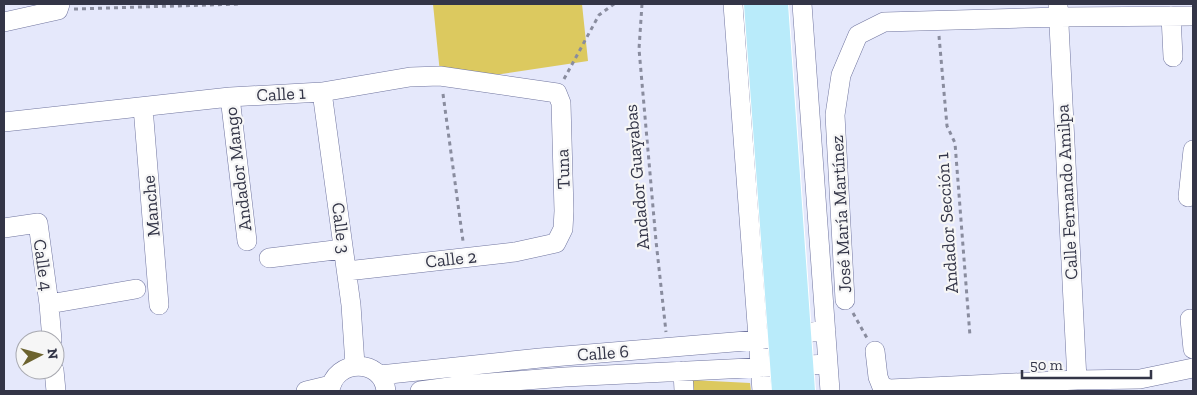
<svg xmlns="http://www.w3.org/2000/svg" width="1197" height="395" font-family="'Zilla Slab',serif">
<rect width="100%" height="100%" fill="#e5e8fb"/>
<path fill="#dcc95f" d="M433,4H582L588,61L441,83Z
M692,380L750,383L751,391H692Z"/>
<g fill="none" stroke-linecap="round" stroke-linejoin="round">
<defs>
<path id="minor" d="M733,4L762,391
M802,4L830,391
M1058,5L1077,380
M1171,16L1173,57
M4,22L58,10L60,4
M322,92L351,305L355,365
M230,97L247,241
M143,107L159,305
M4,122L230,97L322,92L410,77L440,76L557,93L561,103L564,211L563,229L556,243L515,252L347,271
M1188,197L1193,150
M4,228L38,223L49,304L52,340
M269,258L343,249
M845,300L835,115L841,75L858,35L884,22L1058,17L1193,16
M49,304L136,289
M1190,319L1193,349
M875,351L878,377L882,387L890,389L1077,380L1140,379L1193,368
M54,370L56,391
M683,371L684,391
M380,375L540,358L758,340L826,330
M306,391L331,385
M330,391C334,358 383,358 386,391
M420,391L464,385L565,377L828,364"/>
</defs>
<use href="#minor" stroke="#70759f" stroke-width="20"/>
<path stroke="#898c9e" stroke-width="3" stroke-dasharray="4 4" stroke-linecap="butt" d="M642,4L639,49L656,241L666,332
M74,9L241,4
M939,36L947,126L955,143L970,336
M564,79L599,15L614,4
M443,94L463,241
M853,313L867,338"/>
<use href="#minor" stroke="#fff" stroke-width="19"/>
<defs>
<path id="major-bridge" d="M755,4L783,391
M777,4L804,391"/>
</defs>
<use href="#major-bridge" stroke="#fff" stroke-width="24" stroke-linecap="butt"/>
<use href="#major-bridge" stroke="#b9ebfa" stroke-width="22"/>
</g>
<g text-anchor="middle" stroke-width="4.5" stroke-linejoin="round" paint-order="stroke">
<g font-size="18" fill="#333547" stroke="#f6f6f6">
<text transform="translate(281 94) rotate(-3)" y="6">Calle 1</text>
<text transform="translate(238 169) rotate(-97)" y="6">Andador Mango</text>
<text transform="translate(563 169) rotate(-92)" y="6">Tuna</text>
<text transform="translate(637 177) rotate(-95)" y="6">Andador Guayabas</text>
<text transform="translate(1067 192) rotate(-93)" y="6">Calle Fernando Amilpa</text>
<text transform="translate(151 206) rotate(-95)" y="6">Manche</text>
<text transform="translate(841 214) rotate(-93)" y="6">José María Martínez</text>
<text transform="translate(947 223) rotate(-94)" y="6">Andador Sección 1</text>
<text transform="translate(341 228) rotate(83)" y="6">Calle 3</text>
<text transform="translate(451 259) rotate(-6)" y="6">Calle 2</text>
<text transform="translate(43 265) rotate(82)" y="6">Calle 4</text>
<text transform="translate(603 353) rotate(-4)" y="6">Calle 6</text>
</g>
</g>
<rect width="1197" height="395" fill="none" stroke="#333547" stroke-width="10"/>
<g transform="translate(40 355) rotate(84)"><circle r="24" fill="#f6f6f6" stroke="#a8a9b0"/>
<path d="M0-4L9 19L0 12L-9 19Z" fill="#6c632f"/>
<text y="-8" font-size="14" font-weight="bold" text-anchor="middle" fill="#333547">N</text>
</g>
<path d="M1022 370v8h129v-8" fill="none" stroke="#333547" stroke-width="2.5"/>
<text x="1030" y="370" font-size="15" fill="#333547" stroke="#f6f6f6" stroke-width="4" paint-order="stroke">50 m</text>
</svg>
